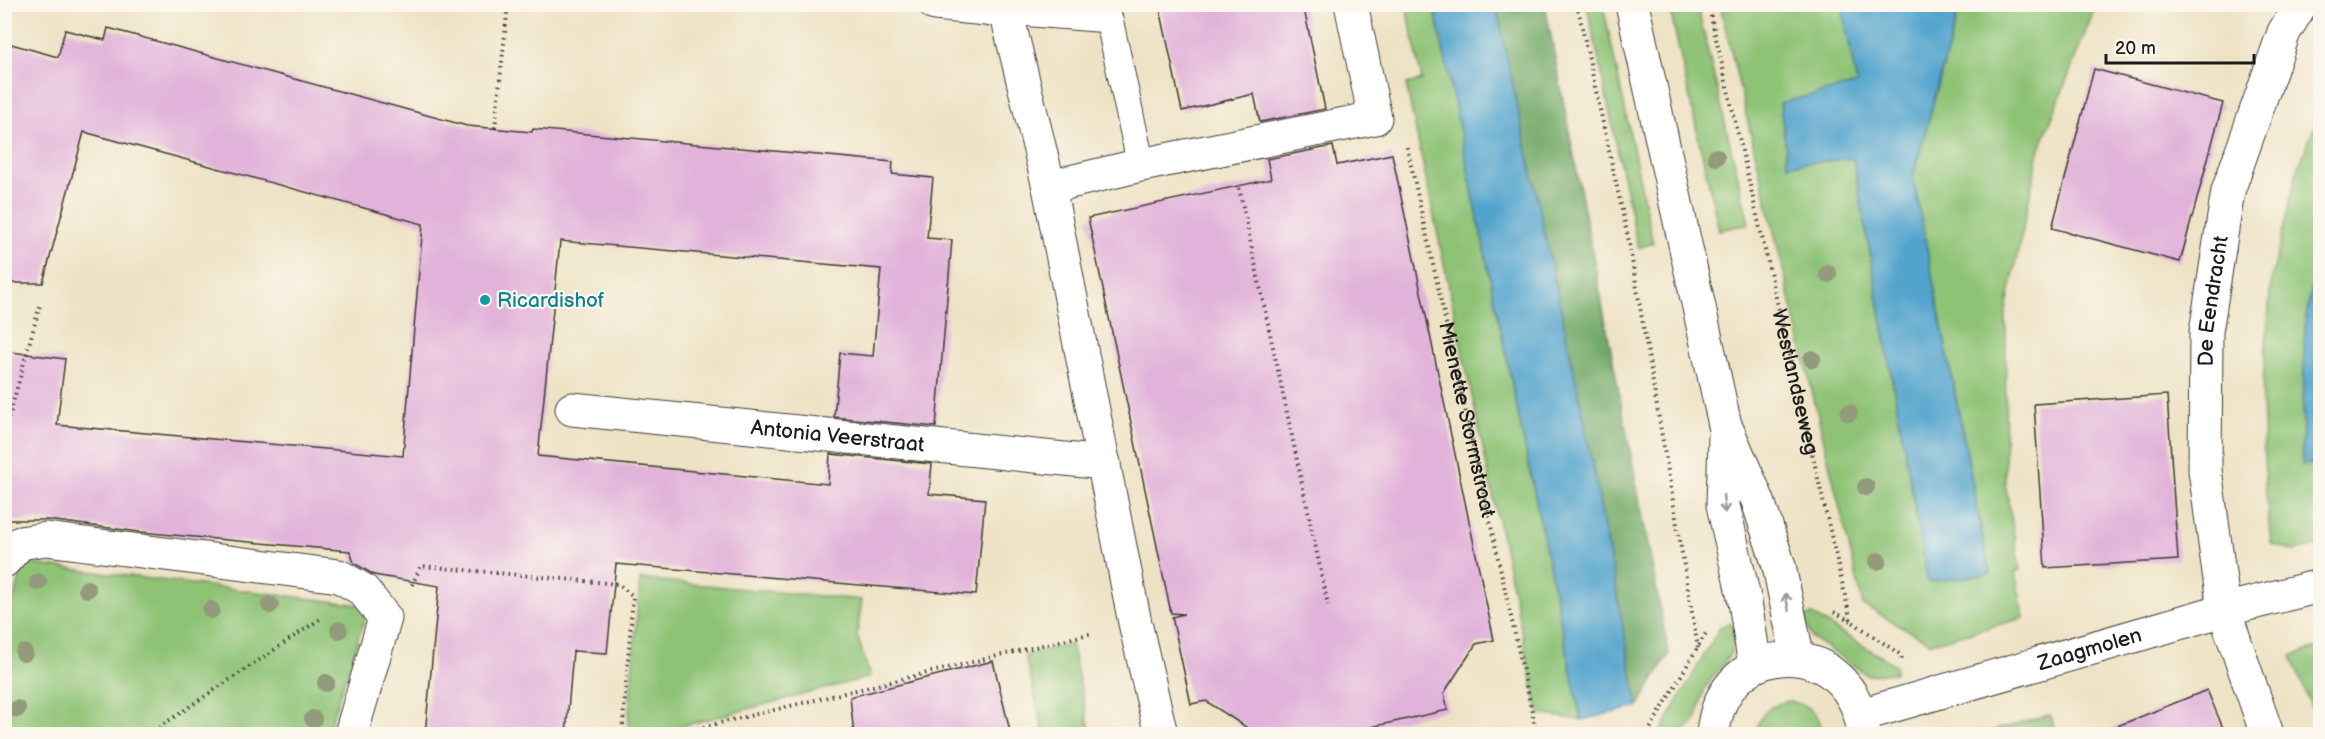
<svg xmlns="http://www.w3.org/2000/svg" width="2325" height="739" font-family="'Balsamiq Sans',sans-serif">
<rect width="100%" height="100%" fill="#fbf7ec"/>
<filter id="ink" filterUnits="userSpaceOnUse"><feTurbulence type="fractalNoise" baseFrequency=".0167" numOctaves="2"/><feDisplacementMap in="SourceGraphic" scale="12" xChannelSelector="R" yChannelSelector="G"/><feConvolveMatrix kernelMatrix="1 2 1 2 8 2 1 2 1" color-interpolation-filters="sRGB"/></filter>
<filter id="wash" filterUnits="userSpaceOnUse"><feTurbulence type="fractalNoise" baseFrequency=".008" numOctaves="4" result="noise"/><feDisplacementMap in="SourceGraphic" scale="24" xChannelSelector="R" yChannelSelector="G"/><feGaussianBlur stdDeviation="1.35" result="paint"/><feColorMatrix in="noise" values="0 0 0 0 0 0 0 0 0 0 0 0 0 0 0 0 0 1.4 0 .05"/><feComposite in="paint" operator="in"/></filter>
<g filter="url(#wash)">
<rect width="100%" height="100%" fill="#eee2c4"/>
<path fill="#8ec376" stroke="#557049" stroke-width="1.5" d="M1406,5H1434L1581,720L1539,714L1406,84L1422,80Z
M1587,5H1603L1653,243L1638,248Z
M1669,5H1697L1749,224L1719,230Z
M1720,5H1842L1857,85L1780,103L1788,165L1853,158L1928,582L1990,573L1913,177L1960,5H2096L2039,151L2006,310L2005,482L2020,570L2015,572L2024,618L1931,643L1863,605Z
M2320,112V250L2305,321L2302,464L2320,463V545L2295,551L2271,544L2265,483L2262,396L2271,281L2297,171Z
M24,563L369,606L327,734H5V633Z
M640,579L862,600L857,635L870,677L652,734H627Z
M1812,615L1895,665V673L1867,675L1811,637L1804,617Z
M1730,622C1743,653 1720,664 1706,687C1700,696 1701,709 1696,719C1690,730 1672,738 1660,733L1720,627Z
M1071,644L1091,734H1044L1025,655Z
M2320,647V728L2291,656Z
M1790,701C1808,705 1822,714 1822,734H1756C1758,714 1771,704 1790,701Z
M2050,715L2056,734H1981Z"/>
<path fill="#72a967" stroke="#476242" stroke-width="1.5" d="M1496,5H1545L1669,654L1638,707L1582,409Z"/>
<path fill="#52a4cd" stroke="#376074" stroke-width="1.5" d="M1434,5H1496L1582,409L1638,707L1581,720Z
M1842,5H1960L1913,177L1990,574L1928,582L1853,158L1788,165L1780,103L1857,84Z
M2320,250V463L2302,465L2305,321Z"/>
<g id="blocks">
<path fill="#e2b3da" d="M1159,4H1303L1325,109L1260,122L1254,94L1182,111Z
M108,28L467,126L532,132L533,129L893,162L892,174L933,178L927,238L952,240L936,427L834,417L840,353L873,356L881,269L560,241L538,456L828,484L830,454L932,464L929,494L985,499L976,595L616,564L607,653L573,651L566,735H425L439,586L374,575L354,563L350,551L140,532L48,520H4V351L65,359L57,425L403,456L423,224L84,132L43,283H4V42L58,57L65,30L105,40Z
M2094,69L2223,103L2180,262L2052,228Z
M1333,146L1337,165L1392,154L1494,640L1476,644L1444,693L1448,710L1335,735H1258L1206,701L1191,704L1172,617L1184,614L1171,613L1088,218L1271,179L1267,159Z
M2167,395L2178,560L2045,568L2034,404Z
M993,661L1011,735H854L850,697Z
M2207,690L2226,735H2100V733Z"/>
</g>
</g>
<g filter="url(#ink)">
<use href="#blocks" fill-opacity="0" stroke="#3c3a35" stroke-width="1.5"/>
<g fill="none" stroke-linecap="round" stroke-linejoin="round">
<defs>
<path id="service" d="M1006,11L1109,19L1141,165"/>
<g id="minor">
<path d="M935,4L1006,11L1049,187L1135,623L1161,734"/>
<path d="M1049,187L1141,165L1375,118L1351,4"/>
<path id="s3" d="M572,409L1104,463"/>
<path d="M4,561L20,543L46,539L339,576L363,590L385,618L351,734"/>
<path id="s4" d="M1861,715L2224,610L2320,586"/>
<path id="s5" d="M2267,734L2224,610L2205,470L2206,332L2228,191L2284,32L2301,4"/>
</g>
<path id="tertiary" d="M1632,4L1725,425L1758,501L1779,566L1798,659
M1725,436L1723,505L1745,602L1755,666
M1713,734C1721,635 1852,632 1864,734"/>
</defs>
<use href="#service" stroke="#3c3a35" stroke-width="29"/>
<use href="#minor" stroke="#3c3a35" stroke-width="35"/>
<use href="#tertiary" stroke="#3c3a35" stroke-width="35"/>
<g stroke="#3c3a35" stroke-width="4" stroke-dasharray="1.5 4.5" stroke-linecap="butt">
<path d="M1577,4L1629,242L1698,648"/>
<path id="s1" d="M1708,4L1851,621L1901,655L1902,660"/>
<path d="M495,128L508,4"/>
<path id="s2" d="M1407,147L1537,734"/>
<path d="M1239,188L1328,605"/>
<path d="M4,435L40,305"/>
<path d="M412,585L421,566L618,584L633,596L622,734"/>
<path d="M1834,612L1851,621"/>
<path d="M149,734L320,619"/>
<path d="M674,734L1093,633"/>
<path d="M1651,734L1650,729L1706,633"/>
</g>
<use href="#service" stroke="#fff" stroke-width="27"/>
<use href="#minor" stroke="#fff" stroke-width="33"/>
<use href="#tertiary" stroke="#fff" stroke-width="33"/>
</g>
<g fill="#949a7b">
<circle cx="1716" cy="157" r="9"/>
<circle cx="1828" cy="274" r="9"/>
<circle cx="1812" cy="359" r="9"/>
<circle cx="1849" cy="413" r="9"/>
<circle cx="1866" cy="487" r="9"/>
<circle cx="1878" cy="561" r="9"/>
<circle cx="38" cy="582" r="9"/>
<circle cx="87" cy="589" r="9"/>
<circle cx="270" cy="605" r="9"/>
<circle cx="211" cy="610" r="9"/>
<circle cx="339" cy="630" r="9"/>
<circle cx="24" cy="653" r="9"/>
<circle cx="326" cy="683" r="9"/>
<circle cx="17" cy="709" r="9"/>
<circle cx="313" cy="719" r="9"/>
</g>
<defs><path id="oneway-shaft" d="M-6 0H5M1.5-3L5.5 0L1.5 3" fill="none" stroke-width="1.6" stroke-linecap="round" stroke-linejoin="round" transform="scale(1.5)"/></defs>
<g stroke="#999">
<use href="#oneway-shaft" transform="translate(1724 504) rotate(84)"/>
<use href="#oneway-shaft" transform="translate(1787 602) rotate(-102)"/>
</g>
</g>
<circle fill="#0f9aa8" stroke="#fbf7ec" stroke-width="2" cx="485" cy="300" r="6"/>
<g text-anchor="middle" stroke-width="4.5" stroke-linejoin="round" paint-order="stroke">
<g font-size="21" fill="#0d838f" stroke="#fbf7ec" text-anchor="start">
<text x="497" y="307">Ricardishof</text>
</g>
<g font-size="21" fill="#1c1c1c" stroke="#fbf7ec">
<text dy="7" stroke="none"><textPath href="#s5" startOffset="442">De Eendracht</textPath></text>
<text dy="7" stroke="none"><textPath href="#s1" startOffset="388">Westlandseweg</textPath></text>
<text dy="7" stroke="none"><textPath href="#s2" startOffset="279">Mienette Stormstraat</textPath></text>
<text dy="7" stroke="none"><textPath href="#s3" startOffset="267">Antonia Veerstraat</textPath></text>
<text dy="7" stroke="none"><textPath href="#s4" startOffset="238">Zaagmolen</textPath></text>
</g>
</g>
<rect width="2325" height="739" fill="none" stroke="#fbf7ec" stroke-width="24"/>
<path d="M2106 54v9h148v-9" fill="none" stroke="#1c1c1c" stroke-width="3"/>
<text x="2115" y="54" font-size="18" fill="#1c1c1c" stroke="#fbf7ec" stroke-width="4.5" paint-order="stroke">20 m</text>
</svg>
